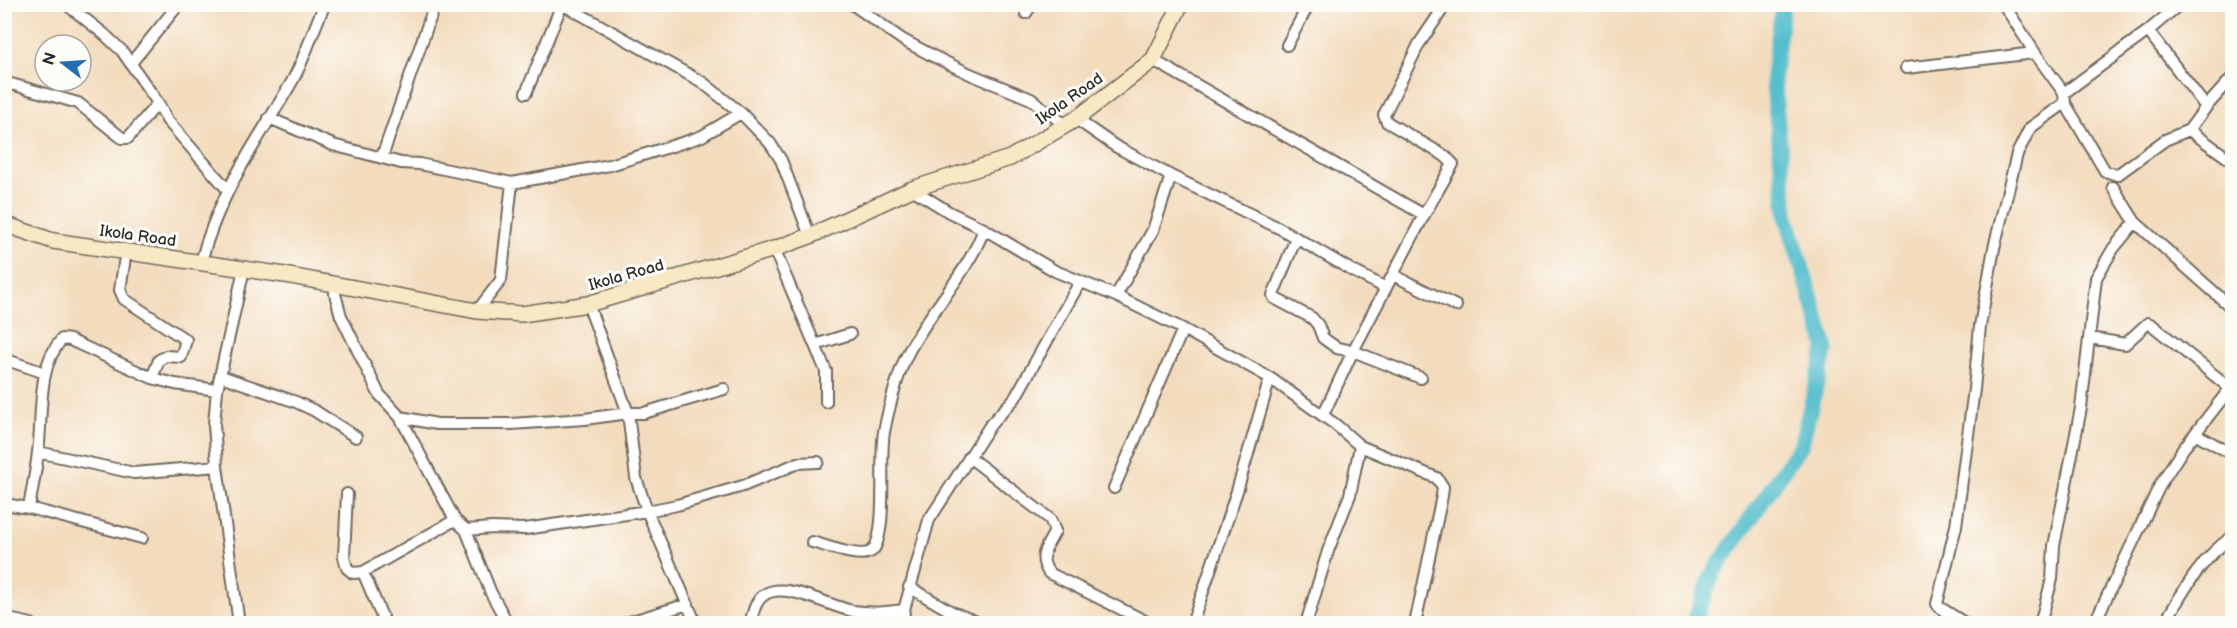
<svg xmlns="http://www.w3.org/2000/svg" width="2237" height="628" font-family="'Balsamiq Sans',sans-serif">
<rect width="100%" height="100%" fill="#fdfcf7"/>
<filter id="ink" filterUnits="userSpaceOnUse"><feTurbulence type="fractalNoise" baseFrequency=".0167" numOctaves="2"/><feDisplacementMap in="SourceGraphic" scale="12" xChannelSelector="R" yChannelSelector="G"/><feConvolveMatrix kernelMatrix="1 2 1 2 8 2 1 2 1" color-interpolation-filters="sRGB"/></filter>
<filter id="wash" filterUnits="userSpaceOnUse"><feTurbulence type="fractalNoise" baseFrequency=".008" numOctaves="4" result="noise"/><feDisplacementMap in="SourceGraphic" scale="24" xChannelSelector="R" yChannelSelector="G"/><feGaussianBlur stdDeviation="1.35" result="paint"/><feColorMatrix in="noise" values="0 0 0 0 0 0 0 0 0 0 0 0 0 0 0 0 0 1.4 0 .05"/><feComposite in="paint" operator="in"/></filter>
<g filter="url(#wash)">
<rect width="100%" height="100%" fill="#f3dcbd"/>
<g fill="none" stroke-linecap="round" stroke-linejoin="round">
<path stroke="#52becc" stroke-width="16" d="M1693,624L1713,573L1801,445L1826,347L1787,218L1773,79L1783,4"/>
</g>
</g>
<g filter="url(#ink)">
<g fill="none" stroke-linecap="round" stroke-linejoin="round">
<defs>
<path id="street" d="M66,4L104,34L122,51L158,103L167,120L227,189
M562,4L702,82L741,113L770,143L781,160L810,236
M852,4L903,40L935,57L970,74L1031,99L1065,125
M2006,4V8L2035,53L2064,93L2065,103L2105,171L2117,175L2165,140L2189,130L2206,107L2232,78
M1026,13L1032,4
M2148,31L2206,107
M1287,45L1309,4
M1153,60L1424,215
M131,63L179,4
M1906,68L2035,53
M4,82L78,103L122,138H128L158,103
M526,93L562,4
M2064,93L2148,31L2180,4
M269,118L333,145L401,163L419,164L512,183L610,165L685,142L702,136L741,113
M1076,119L1115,146L1171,176L1281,229L1353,271L1386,288
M2189,130L2232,161
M382,157L435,4
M2113,187L2135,222L2232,308
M912,189L949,212L984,229L1055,271L1116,296L1183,329L1270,378L1336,425L1360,446L1437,478L1443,487L1442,496L1415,624
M1296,238L1273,295L1274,298L1312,318L1318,325L1323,338L1337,348L1353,351L1421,378
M774,249L826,371V402
M126,251L120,290L124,299L186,340L181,357L166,356L159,360L152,378
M201,262C219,193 255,145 290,85C305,60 312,31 325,4
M1393,275L1456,306
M336,285L335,294L341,316L379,394L400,417L455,520L466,530L492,528L525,529L647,511L677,505L743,486L798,463L818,462
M1116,296L1153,230L1171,176
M588,304L628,413L636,478L647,511L696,624
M477,311L501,280L512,183
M2090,338L2125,344L2148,323L2152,325L2230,388
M815,345L850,334
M4,359L45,373
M221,376L296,402L315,411L356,437
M1323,415L1353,351L1424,215L1453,164L1445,156L1387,122L1384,115L1419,44L1446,4
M400,417L437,424H511L585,419L628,413H644L724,389
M2196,434L2232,454
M38,452L134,473L217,466
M969,457L1050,519L1055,531C1047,547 1037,556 1049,573L1151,624
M1114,488L1183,329
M347,494L344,557L347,568L353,573L363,572L455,520
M4,504L29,508L142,538
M29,508C32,489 36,471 38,452C43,417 36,367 62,339L70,340L152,378L175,384L217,390
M466,530L491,593L508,624
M812,542C825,545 863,561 873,550C888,531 879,459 884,432C888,411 898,372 908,353C930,310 967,275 984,229
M363,572L385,624
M909,587L952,612L982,624
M4,618L31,624
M239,624L217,466L214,424L217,390L244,269
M623,624L688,604
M750,624C753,613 755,601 764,595C785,580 830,607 853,611C871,614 887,612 904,610L929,520L991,424L1015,398L1080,282
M903,624L904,610
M1192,624L1237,491L1270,378
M1306,624L1328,551L1350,495L1360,446
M1966,624L1939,607L1937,604L1956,526L1974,389L1980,326L1994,248L2017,154L2030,128L2065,103
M2040,624L2052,579L2054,546L2081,408L2096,278L2113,249L2135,222
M2094,624L2161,483L2183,449L2232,386
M2164,624C2182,593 2202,557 2232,537"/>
<path id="secondary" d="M4,224L53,241L285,275L477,311L522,314L588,304L774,249L810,236L912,189L1010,158L1076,119L1153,60L1181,4"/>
</defs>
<use href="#street" stroke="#71695e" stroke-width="14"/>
<use href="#secondary" stroke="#71695e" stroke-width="18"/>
<use href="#street" stroke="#fff" stroke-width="10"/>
<use href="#secondary" stroke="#f8e8c3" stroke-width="15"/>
</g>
</g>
<g text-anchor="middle" stroke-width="6" stroke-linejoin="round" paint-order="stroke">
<g font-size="16" fill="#2b2b2b" stroke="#fdfcf7">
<text transform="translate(1069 98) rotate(-35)" y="6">Ikola Road</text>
<text transform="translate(138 235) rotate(8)" y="6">Ikola Road</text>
<text transform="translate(626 274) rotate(-16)" y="6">Ikola Road</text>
</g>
</g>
<rect width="2237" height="628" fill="none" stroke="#fdfcf7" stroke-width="24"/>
<g transform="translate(63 63) rotate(287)"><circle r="28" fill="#fdfcf7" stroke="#a9a8a5" stroke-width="1.5"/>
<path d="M0-4.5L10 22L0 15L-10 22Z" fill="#1f6fb2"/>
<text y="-9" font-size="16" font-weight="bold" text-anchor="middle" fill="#2b2b2b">N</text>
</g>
</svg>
